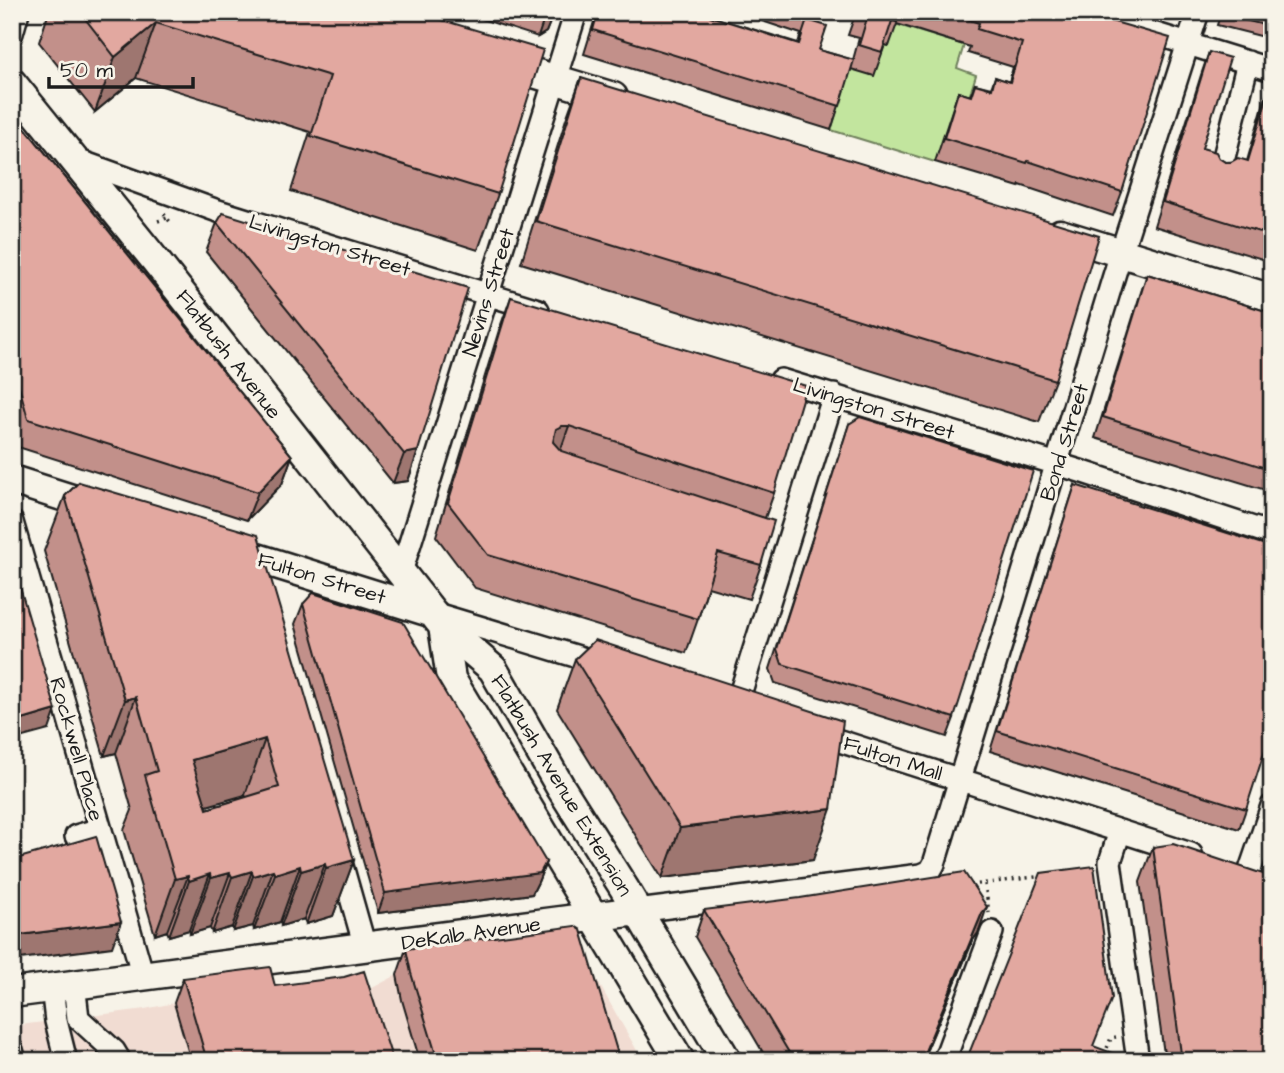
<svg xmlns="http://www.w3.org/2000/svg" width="1284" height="1073" font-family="'Architects Daughter',sans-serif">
<rect width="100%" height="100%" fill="#f7f3e8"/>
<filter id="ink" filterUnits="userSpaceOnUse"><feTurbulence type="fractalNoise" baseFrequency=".0143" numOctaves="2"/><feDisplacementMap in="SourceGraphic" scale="14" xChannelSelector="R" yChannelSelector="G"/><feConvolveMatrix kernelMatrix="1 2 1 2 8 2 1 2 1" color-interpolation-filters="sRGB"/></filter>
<g filter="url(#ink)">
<path fill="#f1dcd2" d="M571,956L598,982L643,1061H12V1026L145,1009L174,1003L355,997L397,975L510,959Z"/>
<path fill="#c2e59e" stroke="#6f805d" stroke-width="2" d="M895,24L964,45L957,68L976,75L962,120L935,162L831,130L850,69L884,45L889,46Z"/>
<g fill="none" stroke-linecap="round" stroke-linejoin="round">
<defs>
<path id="minor" d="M1085,12L1272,70
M12,33L18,12
M74,159L215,210L538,310
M1220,173L1248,62
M781,380L1080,471L1272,534
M12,522L143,976
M401,572L576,12
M433,613L605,665
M736,707L834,395
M815,733L1191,854
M1120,831L1110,862L1138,1061
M76,836L100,829
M339,855L365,947
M1249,873L1272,806
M637,911L921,875L930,871L934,864L1121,253L1198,12
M74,984L78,1018L114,1051L120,1061
M52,987L56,1021L66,1061
M12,1050L15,1061
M944,1061L992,932"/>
<path id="major" d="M501,63L613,97
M12,83L155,260L443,626L493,669L561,788L624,888L727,1061
M1060,234L1272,299
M12,480L100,508
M228,549L433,613
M443,626L451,679L680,1061
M12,993L637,911"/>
</defs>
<use href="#minor" stroke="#1c1c1c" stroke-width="26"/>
<use href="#major" stroke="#1c1c1c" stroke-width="33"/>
<path stroke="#1c1c1c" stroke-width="3.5" stroke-dasharray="2 5" stroke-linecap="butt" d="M164,214L171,223
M158,221L167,218
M985,884L989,913
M971,885L1043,876
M1102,1061L1111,1038L1116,1037"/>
<use href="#minor" stroke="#f7f3e8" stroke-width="21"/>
<use href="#major" stroke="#f7f3e8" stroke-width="28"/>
</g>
<path fill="#c2908a" stroke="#1c1c1c" stroke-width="2" fill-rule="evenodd" d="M49,12H415L498,194L478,250L291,191L310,132L136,78L95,112L39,42Z
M460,12H554L546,32L538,37Z
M597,12H697L798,43L801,34L759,20V17L743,12H818L815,22L819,50L853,60L859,38L848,35L856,12H1080L1122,192L1113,216L1020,185L1019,187L935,162L958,92L970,96L975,84L991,88L995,77L1009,82L1013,67L968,53L970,47L897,24L889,46L885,45L874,76L851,69L831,130L584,54Z
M1221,12H1272V39L1217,25Z
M1209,52L1202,148L1225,162L1247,161L1264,102L1272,80V262L1154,226L1201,75Z
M581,78L1055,380L1039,422L521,263L566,119Z
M12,112L292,456L282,484L247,520L18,447L12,425Z
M217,223L418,451L408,481L393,483L206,252Z
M1147,274L1272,313V492L1095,438L1140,295Z
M511,297L774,493L765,518L761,565L749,599L708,587L698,619L686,653L475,588L436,536L499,330Z
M849,424L954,718L947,737L775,683L770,669Z
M79,482L354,860L333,916L306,924L304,919L281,926L280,922L254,930L253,926L233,931L232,927L212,933L210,928L190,934L189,930L169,936L167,931L155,935L124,830L132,810L116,753L104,756L44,551L65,496ZM245,795L246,797L207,809L206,806Z
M1075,485L1246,809L1239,829L990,751Z
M303,604L546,862L538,882L532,894L378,913L295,624Z
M575,659L813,860L662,878L557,709Z
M1153,847L1272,1061H1165L1140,882Z
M704,910L978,933L973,940L922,1061H768L695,937Z
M406,949L620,1061H420L402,1000L397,975Z
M183,978L275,986L393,1061H191L174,1003Z"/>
<path fill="#9e7670" stroke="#1c1c1c" stroke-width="2" d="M554,12L546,32L538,37L545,16Z
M156,23L136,78L95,112L115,57Z
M562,426H569L557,460L544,463L556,429Z
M418,451L408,481L393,483L404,454Z
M292,456L282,484L247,520L258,492Z
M136,697L116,753L104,756L125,700Z
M56,710L49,730L12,740V723Z
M265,739L245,795L172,816L192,760Z
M831,809L813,860L662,878L680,828Z
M354,860L333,916L306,924L326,868Z
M546,862L538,882L532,894L378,913L385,893Z
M325,864L304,919L281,926L301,871Z
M300,866L280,922L254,930L275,874Z
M273,870L253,926L233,931L253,876Z
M252,871L232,927L212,933L232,877Z
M230,873L210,928L190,934L211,878Z
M210,874L189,930L169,936L189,881Z
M188,876L167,931L155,935L175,879Z
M987,907L978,933L973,940L922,1061H921L982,913Z
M121,922L112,947L12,960V936Z"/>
<path fill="#e2a8a0" stroke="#1c1c1c" stroke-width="2" fill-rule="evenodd" d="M80,12H415L543,50L498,194L311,136L330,76L156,23L115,57Z
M533,12H553L545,16Z
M598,12H697L799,44L807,20L827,26L819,50L854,60L840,106L593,30Z
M860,12H900L897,22L892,21L882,52L859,45L868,15Z
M945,12H1080L1170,38L1122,192L1028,161L1027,163L944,138L958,92L971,96L975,84L992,89L995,77L1010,82L1022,43L977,29L979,23Z
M1222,12H1272V27L1221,14Z
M1209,52L1230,58L1202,148L1216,152L1219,158L1225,162H1231L1238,158L1248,161L1272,81V236L1163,202Z
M581,78L1099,236L1055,380L536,221Z
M12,112L292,456L258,492L28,419L12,360Z
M223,213L468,288L418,451L404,454L217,223Z
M1147,274L1272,313V470L1103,417Z
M511,297L806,386L774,493L569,426H562L556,429L553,442L561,451L774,521L761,565L718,553L698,619L488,555L448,503Z
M860,417L1033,471L954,718L782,664L777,649L849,424Z
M79,482L258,535L354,860L326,868L325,864L301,871L300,866L275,874L273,870L253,876L252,871L232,877L230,873L211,878L210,874L189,881L188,876L175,879L145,775L157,771L136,697L125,700L65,496ZM265,739L279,787L207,809L192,760Z
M1075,485L1272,547V728L1246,809L997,731Z
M12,560L56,710L12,723Z
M313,593L403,622L546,862L540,873L385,893L303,604Z
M595,640L843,721L831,809L680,828L575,659Z
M96,836L121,922L12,936V860Z
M1173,844L1272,877V1061H1182L1153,847Z
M1094,866L1112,998L1093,1046L1120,1056L1121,1061H966L1041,873Z
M964,872L987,907L982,913L921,1061H794L704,910L800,898Z
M575,926L581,930L620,1061H438L411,973L406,949Z
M270,967L275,986L344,977L364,971L393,1061H207L183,978Z"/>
</g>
<g text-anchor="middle" stroke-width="6" stroke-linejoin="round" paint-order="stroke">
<g font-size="21" fill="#1c1c1c" stroke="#f7f3e8">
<text transform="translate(330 245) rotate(17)" y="7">Livingston Street</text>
<text transform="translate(488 292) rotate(-73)" y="7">Nevins Street</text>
<text transform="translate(229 354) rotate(52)" y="7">Flatbush Avenue</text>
<text transform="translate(874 408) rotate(17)" y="7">Livingston Street</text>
<text transform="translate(1064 442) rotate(-73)" y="7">Bond Street</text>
<text transform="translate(322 578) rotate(17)" y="7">Fulton Street</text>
<text transform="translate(77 749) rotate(74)" y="7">Rockwell Place</text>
<text transform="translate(893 758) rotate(18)" y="7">Fulton Mall</text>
<text transform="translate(562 785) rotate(59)" y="7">Flatbush Avenue Extension</text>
<text transform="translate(471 933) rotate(-8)" y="7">DeKalb Avenue</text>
</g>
</g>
<rect width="1284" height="1073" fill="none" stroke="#f7f3e8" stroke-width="42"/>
<rect x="21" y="21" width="1242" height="1031" fill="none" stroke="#1c1c1c" stroke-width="2.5" filter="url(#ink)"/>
<path d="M49 77v10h144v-10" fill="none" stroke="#1c1c1c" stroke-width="3.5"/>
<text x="60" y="77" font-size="21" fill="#1c1c1c" stroke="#f7f3e8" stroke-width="5" paint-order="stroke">50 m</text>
</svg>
